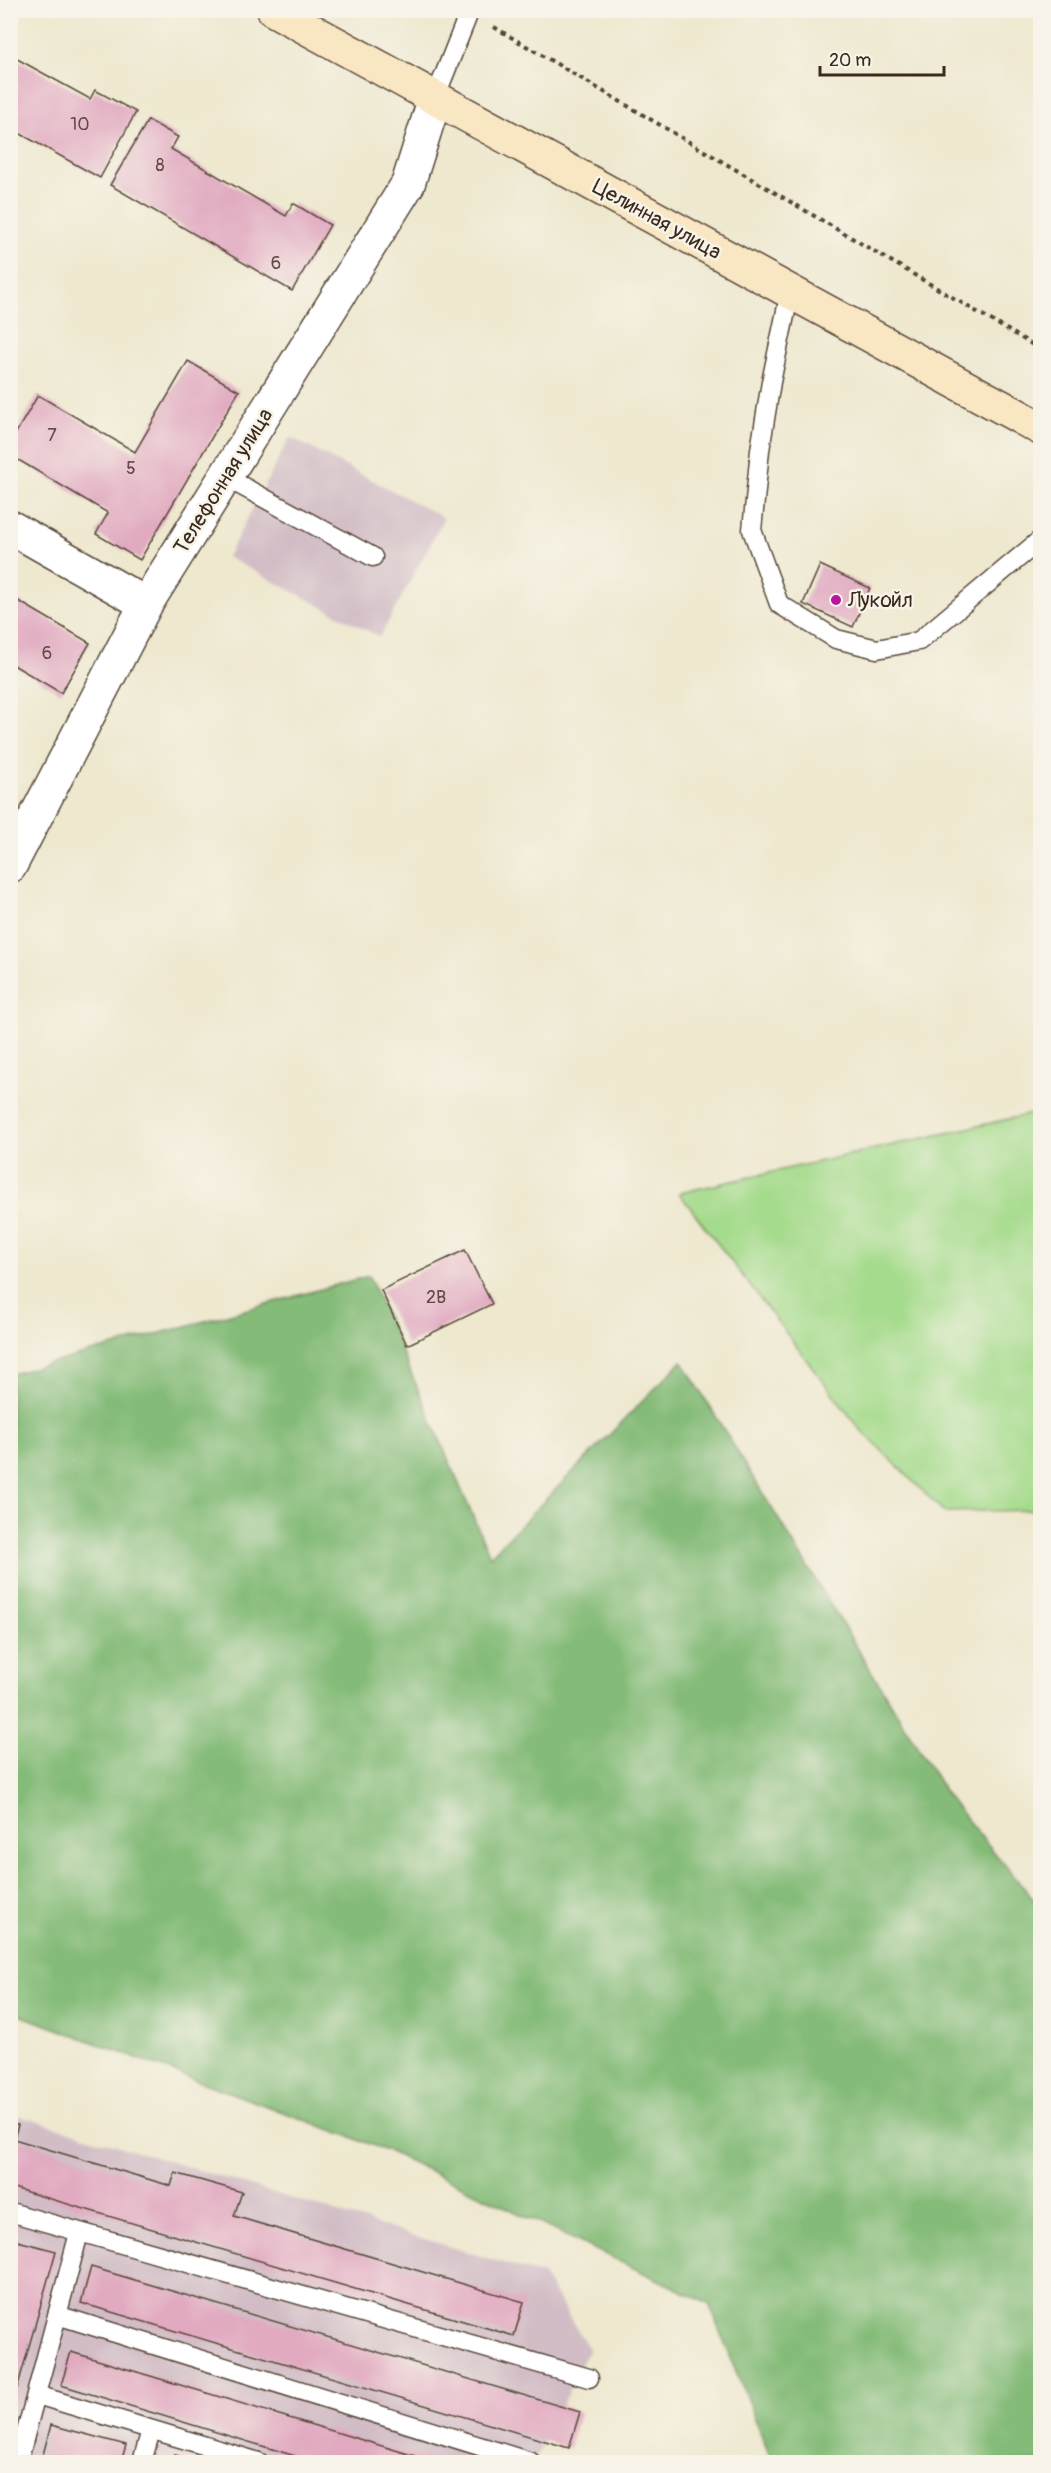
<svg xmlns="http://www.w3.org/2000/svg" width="1051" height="2473" font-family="Pangolin,sans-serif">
<rect width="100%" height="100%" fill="#f7f3e8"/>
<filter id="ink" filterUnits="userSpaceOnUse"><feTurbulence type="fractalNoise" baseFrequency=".0167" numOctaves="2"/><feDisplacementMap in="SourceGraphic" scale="12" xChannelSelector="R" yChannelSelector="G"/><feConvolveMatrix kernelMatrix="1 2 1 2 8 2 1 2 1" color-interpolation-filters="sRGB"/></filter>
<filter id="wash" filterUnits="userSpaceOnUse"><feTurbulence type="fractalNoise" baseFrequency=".008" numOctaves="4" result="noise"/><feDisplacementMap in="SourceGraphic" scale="24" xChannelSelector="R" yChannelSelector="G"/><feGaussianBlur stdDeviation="1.35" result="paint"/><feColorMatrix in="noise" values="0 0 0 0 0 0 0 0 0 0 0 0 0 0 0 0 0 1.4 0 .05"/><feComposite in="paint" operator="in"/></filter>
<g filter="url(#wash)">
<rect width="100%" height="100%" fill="#eee8cf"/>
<path fill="#d2bdc6" d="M290,437L444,518L380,637L227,557Z
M10,2113L543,2275L589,2349L534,2462H11Z"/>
<path fill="#a5db8c" stroke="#708255" stroke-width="1.5" d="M1040,1112V1510L944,1512L859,1428L679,1193Z"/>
<path fill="#84bb78" stroke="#60724b" stroke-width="1.5" d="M369,1276L490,1556L682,1361L948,1797L1040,1907V2462H767L771,2459L709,2304L386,2150L11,2012V1374Z"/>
<g id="blocks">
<path fill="#e1aac1" d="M10,55L90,99L95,90L136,112L100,178L10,128Z
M148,120L178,137L171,149L286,216L293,203L330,225L292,291L110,185Z
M188,361L239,391L140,560L96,534L108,513L10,455V443L38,395L135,452Z
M820,565L870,588L853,627L803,604Z
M10,596L90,643L61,693L10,663Z
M465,1250L492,1304L407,1345L381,1290Z
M10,2123L18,2125L14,2139L171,2186L175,2173L242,2192L234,2216L524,2302L514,2336L10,2187Z
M10,2239L56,2251L11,2410H10Z
M91,2267L580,2412L569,2448L81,2303Z
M71,2352L435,2462H315L61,2385Z
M51,2425L126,2445L121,2462H41Z
M175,2455L200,2462H173Z"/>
</g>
</g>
<g filter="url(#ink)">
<use href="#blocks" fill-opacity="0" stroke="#564639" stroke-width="1.5"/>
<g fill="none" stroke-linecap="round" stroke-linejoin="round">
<defs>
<path id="lane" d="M435,98L470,10
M790,292L771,382L760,450L752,530L779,604L836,639L877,649L919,641L1040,540
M225,477L373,557
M10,2212L589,2378
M57,2315L531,2462
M37,2395L259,2462
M18,2462L79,2233
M142,2462L151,2430"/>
<path id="street" d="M10,527L146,604
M10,866L146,604L408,184L435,98"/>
<path id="secondary" d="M274,10L1040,428"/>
</defs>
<use href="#lane" stroke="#564639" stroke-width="21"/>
<use href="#street" stroke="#564639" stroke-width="36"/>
<use href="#secondary" stroke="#564639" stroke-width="36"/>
<path stroke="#564639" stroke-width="4" stroke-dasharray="4.5 4.5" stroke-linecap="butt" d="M494,27L1040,349"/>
<use href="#lane" stroke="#fff" stroke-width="18"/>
<use href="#street" stroke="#fff" stroke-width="33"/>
<use href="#secondary" stroke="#f9e7c3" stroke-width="33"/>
</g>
</g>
<circle fill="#b5179e" stroke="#f7f3e8" stroke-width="2" cx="836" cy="600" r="6"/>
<g text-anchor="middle" stroke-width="5" stroke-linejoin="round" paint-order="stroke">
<g font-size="18" fill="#644a47">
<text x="80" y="130">10</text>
<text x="160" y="171">8</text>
<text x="276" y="269">6</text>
<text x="52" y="441">7</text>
<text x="131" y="474">5</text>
<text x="47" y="659">6</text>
<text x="436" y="1303">2В</text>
</g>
<g font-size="21" fill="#3b2a1e" stroke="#f7f3e8">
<text transform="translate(657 219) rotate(29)" y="7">Целинная улица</text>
<text transform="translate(223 481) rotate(-58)" y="7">Телефонная улица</text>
</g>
<g font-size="21" fill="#3b2a1e" stroke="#f7f3e8" text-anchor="start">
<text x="848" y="607">Лукойл</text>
</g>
</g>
<rect width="1051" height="2473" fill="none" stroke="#f7f3e8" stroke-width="36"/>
<path d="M820 66v9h124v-9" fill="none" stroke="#3b2a1e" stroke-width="3"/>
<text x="829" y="66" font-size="18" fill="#3b2a1e" stroke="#f7f3e8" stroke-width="4.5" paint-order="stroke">20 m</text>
</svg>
